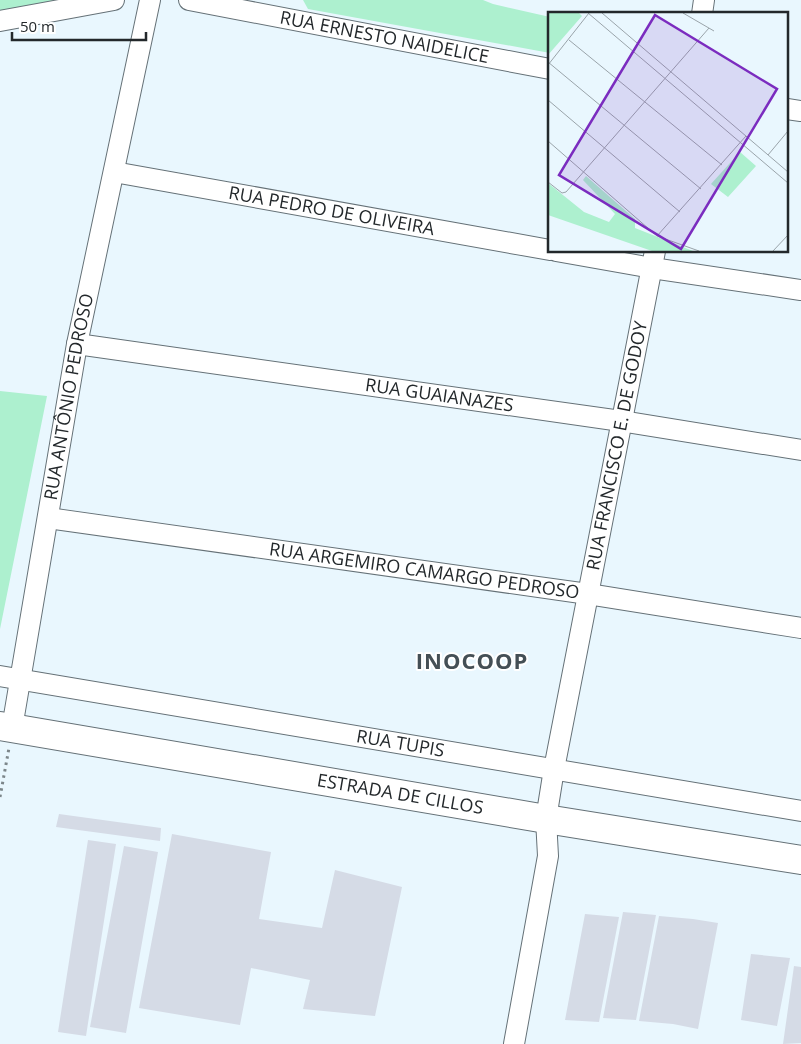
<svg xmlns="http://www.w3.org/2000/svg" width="801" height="1044" font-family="'Open Sans',sans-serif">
<rect width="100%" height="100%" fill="#e9f7fe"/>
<path fill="#adf0cf" d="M0,0H76L0,12Z
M303,0H483L493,4L550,17V53L308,9Z
M0,391L47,396L0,629Z"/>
<path fill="#d5dbe6" d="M59,814L161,828L160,841L56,827Z
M172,834L271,852L259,919L322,928L335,870L402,887L375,1016L303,1009L310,980L251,968L240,1025L139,1008Z
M88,840L116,844L86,1036L58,1032Z
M124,846L158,852L126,1033L90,1027Z
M623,912L656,915L636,1020L603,1018Z
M585,914L619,917L599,1022L565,1020Z
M659,916L693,919L718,923L698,1029L673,1024L639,1021Z
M751,954L790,958L777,1026L741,1020Z
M794,966L801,967V1043L783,1044Z"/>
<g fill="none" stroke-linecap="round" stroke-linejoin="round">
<defs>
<g id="minor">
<path id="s1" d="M189,0L550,69"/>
<path d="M702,14L704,0"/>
<path d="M0,21L114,0"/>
<path d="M787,109L801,111"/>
<path id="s2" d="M114,172L550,250"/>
<path d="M556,251L652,268L801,290"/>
<path id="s3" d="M77,344L621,421L801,450"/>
<path id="s4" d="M48,518L588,594L801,628"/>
<path id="s5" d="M0,676L801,811"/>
<path id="s6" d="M12,728L77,344L150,0"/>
<path id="s7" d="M514,1044L548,856L546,819L554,769L655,251"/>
</g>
<g id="secondary">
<path id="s8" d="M0,726L546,819L801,860"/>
</g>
</defs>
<use href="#minor" stroke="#657177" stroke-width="22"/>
<use href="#secondary" stroke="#657177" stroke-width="30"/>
<path stroke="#7c868a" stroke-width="3" stroke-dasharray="2.5 4" stroke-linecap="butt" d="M0,797L9,748"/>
<use href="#minor" stroke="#fff" stroke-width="20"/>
<use href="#secondary" stroke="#fff" stroke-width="28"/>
</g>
<g text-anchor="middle" stroke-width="4" stroke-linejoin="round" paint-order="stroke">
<g font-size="18" fill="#23282b" stroke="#fff">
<text dy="6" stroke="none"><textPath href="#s1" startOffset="199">RUA ERNESTO NAIDELICE</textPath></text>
<text dy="6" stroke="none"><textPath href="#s2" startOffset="221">RUA PEDRO DE OLIVEIRA</textPath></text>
<text dy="6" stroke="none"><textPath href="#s3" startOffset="366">RUA GUAIANAZES</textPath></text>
<text dy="6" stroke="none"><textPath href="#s6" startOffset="336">RUA ANTÔNIO PEDROSO</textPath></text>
<text dy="6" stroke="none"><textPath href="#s7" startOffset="608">RUA FRANCISCO E. DE GODOY</textPath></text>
<text dy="6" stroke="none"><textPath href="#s4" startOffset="380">RUA ARGEMIRO CAMARGO PEDROSO</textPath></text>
<text dy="6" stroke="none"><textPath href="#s5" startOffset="406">RUA TUPIS</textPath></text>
<text dy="6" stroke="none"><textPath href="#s8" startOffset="406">ESTRADA DE CILLOS</textPath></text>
</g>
<g font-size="22" font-weight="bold" letter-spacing="1" fill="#444f55" stroke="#fff">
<text x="472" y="669">INOCOOP</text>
</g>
</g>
<g transform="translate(548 12)">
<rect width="240" height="240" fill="#e9f7fe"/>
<path d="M0,1H31L34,4L0,43ZM192,140L208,154L180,185L163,172ZM38,164L87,207V216L145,239H104L0,203V171L36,200L61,210L67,202L35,168Z" fill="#adf0cf"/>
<path fill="none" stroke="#9aa4aa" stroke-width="1" d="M40,1L240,171M54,1L240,160M135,1L166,19M21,28L174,153M0,50L153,177M0,53L41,1M0,88L132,200M0,129L109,224L151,239M220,143L240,119M0,170L14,181L18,180L161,16M109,224L198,124M225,239L240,223"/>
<path fill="#7b2cbf" fill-opacity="0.15" stroke="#7b2cbf" stroke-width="2.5" d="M107,3L229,77L133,237L11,163Z"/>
<rect width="240" height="240" fill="none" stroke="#23282b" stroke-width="2.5"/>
</g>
<path d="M12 32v8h134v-8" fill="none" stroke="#23282b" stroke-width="2.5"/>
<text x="20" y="32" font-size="15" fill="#23282b" stroke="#ffffff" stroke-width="4" paint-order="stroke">50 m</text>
</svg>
